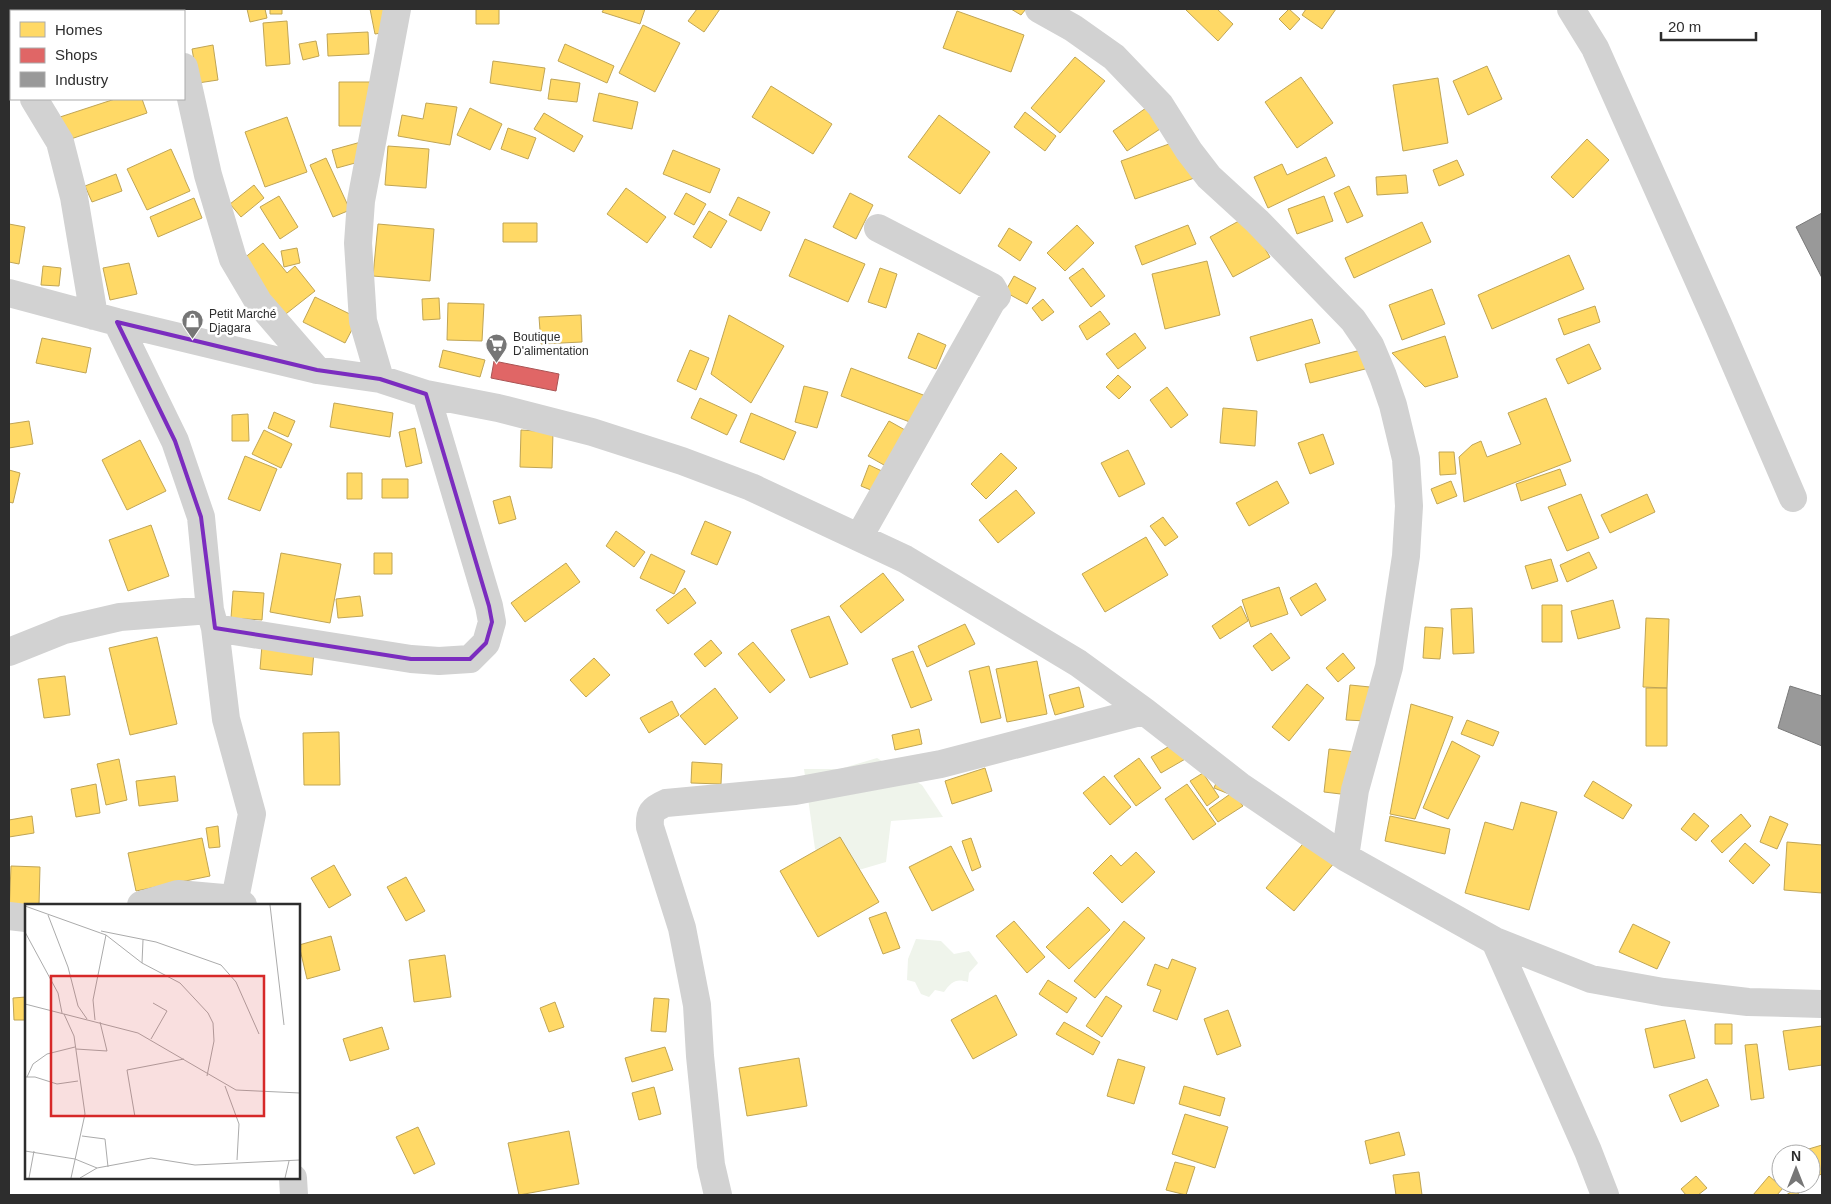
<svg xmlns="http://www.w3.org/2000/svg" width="1831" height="1204" font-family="Helvetica,sans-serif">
<rect width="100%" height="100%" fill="#fff"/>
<path fill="#eff4eb" d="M877,758L922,785L943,817L891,821L886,862L852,872L815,849L804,769H840Z
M916,939L941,941L954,954L969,951L978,963L969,973L968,982C956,978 951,982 944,992L935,990L929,997L921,994L915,982L907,980L908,959Z"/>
<path fill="#ffd966" stroke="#c0a555" d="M75,9H94V11H69Z
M136,9H158L159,11H137Z
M247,9H265L267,18L250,22Z
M270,9H282V14H270Z
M370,9H397L400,30L375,34Z
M476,9H499V24H476Z
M604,9H645L640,24L602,12Z
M697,9H720L704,32L688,21Z
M1011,9H1026L1021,15Z
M1185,9H1217L1233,24L1218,41Z
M1289,9L1300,19L1290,30L1279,19Z
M1306,9H1336L1322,29L1302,15Z
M957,11L1024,35L1011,72L943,48Z
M287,21L290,64L266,66L263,23Z
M643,25L680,43L655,92L619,73Z
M368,32L369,54L328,56L327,34Z
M316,41L319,56L303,60L299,44Z
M565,44L614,66L607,83L558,61Z
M213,45L218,80L198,83L192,49Z
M1075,57L1105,81L1060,133L1031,108Z
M493,61L545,68L541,91L490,83Z
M1487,66L1502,99L1468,115L1453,81Z
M1301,77L1333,123L1297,148L1265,102Z
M1438,78L1448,143L1403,151L1393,85Z
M551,79L580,83L577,102L548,99Z
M339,82H371V126H339Z
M771,86L832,124L813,154L752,117Z
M599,93L638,102L632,129L593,121Z
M115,99H142L147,113L65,141L57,118Z
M426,103L457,107L450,145L398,136L402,115L423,119Z
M470,108L502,124L490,150L457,135Z
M1146,108L1160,129L1127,151L1113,131Z
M1025,112L1056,136L1045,151L1014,127Z
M544,113L583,136L574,152L534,129Z
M939,115L990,152L960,194L908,157Z
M287,117L307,172L265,187L245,132Z
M508,128L536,138L528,159L501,149Z
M1186,138L1200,176L1135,199L1121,161Z
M1587,139L1609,160L1573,198L1551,177Z
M361,142L366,160L337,168L332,150Z
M388,146L429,149L426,188L385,185Z
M171,149L190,191L147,210L127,169Z
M673,150L720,169L710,193L663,174Z
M1326,157L1335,176L1268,208L1254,177L1282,164L1287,175Z
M326,158L350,210L333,217L310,165Z
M1457,160L1464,175L1439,186L1433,170Z
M116,174L122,191L92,202L85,186Z
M1406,175L1408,193L1377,195L1376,177Z
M254,185L264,198L241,217L230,204Z
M1349,186L1363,216L1347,223L1334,193Z
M626,188L666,217L647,243L607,214Z
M686,193L706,204L694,225L674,214Z
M850,193L873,205L856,239L833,227Z
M279,196L298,227L280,239L260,207Z
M1324,196L1333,221L1297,234L1288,209Z
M738,197L770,212L761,231L729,215Z
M194,198L202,218L158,237L150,217Z
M709,211L727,221L711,248L693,237Z
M1246,217L1270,257L1233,277L1210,237Z
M1422,222L1431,242L1354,278L1345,258Z
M503,223H537V242H503Z
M9,224L25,227L19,264L9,262Z
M378,224L434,229L430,281L373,276Z
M1077,225L1094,243L1065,271L1047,253Z
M1188,225L1196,244L1142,265L1135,246Z
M1009,228L1032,242L1020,261L998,246Z
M805,239L865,264L848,302L789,276Z
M263,243L287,273L295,266L315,291L282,317L238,263Z
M297,248L300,263L284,267L281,251Z
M1569,255L1584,289L1492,329L1478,295Z
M1207,261L1220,315L1165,329L1152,274Z
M129,263L137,294L110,300L103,268Z
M43,266L61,268L59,286L41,285Z
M880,268L897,274L886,308L868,302Z
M1083,268L1105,296L1091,307L1069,278Z
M1014,276L1036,288L1027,304L1005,292Z
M1432,289L1445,324L1402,340L1389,305Z
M315,297L358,318L345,343L303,322Z
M439,298L440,319L423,320L422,299Z
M1043,299L1054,312L1042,321L1032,308Z
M448,303L484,304L482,341L447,340Z
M1595,306L1600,322L1564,335L1558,319Z
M1100,311L1110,324L1087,340L1079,326Z
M581,315L582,342L541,344L539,317Z
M729,315L784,346L751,403L711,374Z
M1312,319L1320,343L1257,361L1250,337Z
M918,333L946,345L936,369L908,358Z
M1135,333L1146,348L1118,369L1106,354Z
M1445,336L1458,377L1425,387L1392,353Z
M42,338L91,348L86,373L36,363Z
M1589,344L1601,369L1568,384L1556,359Z
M1369,348L1373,367L1310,383L1305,364Z
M443,350L485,360L480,377L439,367Z
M690,350L709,358L696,390L677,381Z
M851,368L942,402L931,430L841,396Z
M1118,375L1131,387L1119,399L1106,387Z
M804,386L828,392L817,428L795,422Z
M1167,387L1188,415L1171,428L1150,400Z
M700,398L737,415L727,435L691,418Z
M1546,398L1571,461L1464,502L1459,457L1472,445L1481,441L1487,457L1521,444L1508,413Z
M334,403L393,413L390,437L330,427Z
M1223,408L1257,411L1255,446L1220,443Z
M274,412L295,421L288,437L268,428Z
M751,413L796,432L784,460L740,442Z
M248,414L249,441H232V415Z
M29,421L33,444L9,448V424Z
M889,421L921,439L900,474L868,456Z
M415,428L422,463L406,467L399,432Z
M264,430L292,444L281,468L252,454Z
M521,430L553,432L552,468L520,467Z
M1323,434L1334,464L1310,474L1298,443Z
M140,440L166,491L127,510L102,460Z
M1128,450L1145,484L1119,497L1101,463Z
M1439,452H1454L1456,474L1440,475Z
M1001,453L1017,468L986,499L971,484Z
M245,456L277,469L260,511L228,499Z
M869,465L899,479L890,498L861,486Z
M1560,469L1566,485L1521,501L1516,484Z
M9,470L20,473L13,503L9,502Z
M347,473H362V499H347Z
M382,479H408V498H382Z
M1277,481L1289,503L1249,526L1236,503Z
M1451,481L1457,496L1437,504L1431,489Z
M1016,490L1035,513L998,543L979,520Z
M1581,494L1599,538L1567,551L1548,507Z
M1647,494L1655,512L1610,533L1601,515Z
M510,496L516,519L499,524L493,501Z
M1163,517L1178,537L1165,546L1150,526Z
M705,521L731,532L717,565L691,554Z
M151,525L169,576L128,591L109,540Z
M616,531L645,552L634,567L606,546Z
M1146,537L1168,575L1105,612L1082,574Z
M1589,552L1597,568L1567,582L1560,565Z
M281,553L341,564L330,623L270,612Z
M374,553H392V574H374Z
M651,554L685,571L674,594L640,578Z
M1551,559L1558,581L1532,589L1525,566Z
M566,563L580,582L525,622L511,603Z
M883,573L904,600L861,633L840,606Z
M1316,583L1326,600L1301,616L1290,598Z
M1279,587L1288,614L1251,627L1242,600Z
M685,588L696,603L668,624L656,610Z
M233,591L264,593L262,620L231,618Z
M360,596L363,616L338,618L336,599Z
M1613,600L1620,628L1578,639L1571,611Z
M1542,605H1562V642H1542Z
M1241,606L1248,621L1220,639L1212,626Z
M1472,608L1474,653L1453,654L1451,609Z
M829,616L848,664L810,678L791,630Z
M1646,618L1669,619L1667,688L1643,687Z
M965,624L975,644L927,667L918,646Z
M1425,627L1443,628L1440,659L1423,658Z
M1271,633L1290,658L1272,671L1253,646Z
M157,637L177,724L130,735L109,648Z
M711,640L722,653L705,667L694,654Z
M753,642L785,680L770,693L738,654Z
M262,645L314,651L312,675L260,669Z
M913,651L932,700L911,708L892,659Z
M1343,653L1355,668L1338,682L1326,668Z
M594,658L610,675L586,697L570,680Z
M1037,661L1047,714L1007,722L996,669Z
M989,666L1001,718L981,723L969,671Z
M65,676L70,715L44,718L38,679Z
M1307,684L1324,698L1289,741L1272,727Z
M1350,685L1370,687L1367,721L1346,720Z
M1079,687L1084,707L1055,715L1049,695Z
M715,688L738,718L705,745L680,716Z
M1646,688H1667V746H1646Z
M672,701L679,715L649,733L640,718Z
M1411,704L1453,717L1415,819L1390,814Z
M1467,720L1499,732L1493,746L1461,734Z
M919,729L922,744L895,750L892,735Z
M339,732L340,785H304L303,733Z
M1178,741L1187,758L1161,773L1151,757Z
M1452,741L1480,756L1448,819L1423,808Z
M1329,749L1355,752L1349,795L1324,792Z
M1139,758L1161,788L1136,806L1114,776Z
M119,759L127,800L106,805L97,764Z
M692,762L722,764L721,784L691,783Z
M985,768L992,791L952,804L945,781Z
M1203,773L1219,797L1207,806L1190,781Z
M175,776L178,801L139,806L136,781Z
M1104,776L1131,807L1110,825L1083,793Z
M1218,778L1229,794L1214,788Z
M1593,781L1632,805L1623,819L1584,796Z
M96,784L100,813L76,817L71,789Z
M1187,784L1216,824L1193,840L1165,799Z
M1233,792L1243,806L1218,822L1209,809Z
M1521,802L1557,812L1529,910L1465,893L1485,822L1513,830Z
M1694,813L1709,826L1696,841L1681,829Z
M1741,814L1751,826L1722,853L1711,841Z
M32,816L34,833L9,837V820Z
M1390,816L1450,829L1445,854L1385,841Z
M1770,816L1788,824L1777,849L1760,842Z
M218,826L220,847L209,848L206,828Z
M840,837L879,902L818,937L780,871Z
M202,838L210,876L136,891L128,853Z
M971,838L981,867L972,871L962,841Z
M1307,839L1335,862L1294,911L1266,888Z
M1787,842L1822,845V893L1784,890Z
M1745,843L1770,865L1753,884L1729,861Z
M951,846L974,890L932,911L909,867Z
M1136,852L1155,872L1122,903L1093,873L1111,855L1121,866Z
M334,865L351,895L329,908L311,878Z
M11,866L40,867L39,905H26L9,915Z
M406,877L425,911L406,921L387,887Z
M1088,907L1110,930L1069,969L1046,947Z
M886,912L900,948L883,954L869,918Z
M1014,921L1045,957L1027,973L996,936Z
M1124,921L1145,938L1095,998L1074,981Z
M1633,924L1670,942L1657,969L1619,952Z
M331,936L340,970L307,979L299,945Z
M445,955L451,997L414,1002L409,960Z
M1172,959L1196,968L1177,1020L1153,1011L1161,990L1147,985L1155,964L1168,969Z
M1048,980L1077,998L1067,1013L1039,994Z
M996,995L1017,1035L973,1059L951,1020Z
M1106,996L1122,1006L1102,1037L1086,1026Z
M26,997V1020H14L13,998Z
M654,998L669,999L666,1032L651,1031Z
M555,1002L564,1027L549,1032L540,1008Z
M1228,1010L1241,1046L1217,1055L1204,1019Z
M1685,1020L1695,1058L1654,1068L1645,1029Z
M1064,1022L1100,1042L1093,1055L1056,1034Z
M1715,1024H1732V1044H1715Z
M1822,1026V1065L1789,1070L1783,1031Z
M382,1027L389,1049L350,1061L343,1039Z
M1757,1044L1764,1098L1751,1100L1745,1045Z
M665,1047L673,1070L632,1082L625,1058Z
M799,1058L807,1106L747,1116L739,1068Z
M1118,1059L1145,1067L1134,1104L1107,1096Z
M1707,1079L1719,1106L1681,1122L1669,1095Z
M1184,1086L1225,1098L1220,1116L1179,1104Z
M654,1087L661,1114L639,1120L632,1093Z
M1185,1114L1228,1127L1215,1168L1172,1154Z
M418,1127L435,1164L414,1174L396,1137Z
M569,1131L579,1184L519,1195L508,1143Z
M1399,1132L1405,1155L1370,1164L1365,1141Z
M1822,1145V1174L1811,1178V1154H1792Z
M1175,1162L1195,1167L1186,1195L1166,1190Z
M1419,1172L1422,1195H1396L1393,1175Z
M1696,1176L1707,1188L1698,1195H1686L1681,1189Z
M1769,1176L1783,1188L1777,1195H1753Z
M1796,1189L1799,1195H1786Z"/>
<path fill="#e06666" stroke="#a55" d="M494,361L559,374L556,391L491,378Z"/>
<path fill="#999" stroke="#797979" d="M1822,213V278L1796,227Z
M1790,686L1822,696V746L1778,728Z"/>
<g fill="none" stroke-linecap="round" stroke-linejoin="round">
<path stroke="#d2d2d2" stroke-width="28" d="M169,9V11
M1039,9L1073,28L1114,57L1160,105L1189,151L1209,177L1257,221L1353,320L1370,345L1383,376L1393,405L1406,459L1409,506L1406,556L1389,667L1355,790L1345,857
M1571,9L1595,48L1718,324L1793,498
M9,59L11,63
M184,67L208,175L233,259L259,303L317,370
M34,99L60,142L74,197L94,316
M9,293L117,322L317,370L380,379L426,394L498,408L592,432L682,461L751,487L905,559L1078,663L1144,711L1240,786L1345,857L1495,941L1591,979L1663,992L1748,1002L1822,1004
M117,322L175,441L201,517L210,610L215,628L226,719L252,814L235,899L243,905
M380,379L363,321L358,243L361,201L397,9
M859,537L992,301L997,296L992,287L878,228
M215,628L411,659L439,661L470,659L486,643L492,622L489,606L426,394
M9,652L64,630L120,617L210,610
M141,905L178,894L235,899
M9,916L26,918
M1495,941L1588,1151L1605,1195
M293,1178L294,1195
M718,1195L711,1165L700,1056L697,1005L682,928L650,827C649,813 652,809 666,803L795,791L941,764L1144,711"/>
</g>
<path fill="none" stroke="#7b2cbf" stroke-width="4" stroke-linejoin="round" d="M117,322L317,370L380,379L426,394L489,606L492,622L486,643L470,659H411L215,628L201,517L175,441Z"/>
<defs>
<symbol id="shop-pin" viewBox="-11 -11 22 30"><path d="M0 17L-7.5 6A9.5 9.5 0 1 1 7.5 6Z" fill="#767676" stroke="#fff"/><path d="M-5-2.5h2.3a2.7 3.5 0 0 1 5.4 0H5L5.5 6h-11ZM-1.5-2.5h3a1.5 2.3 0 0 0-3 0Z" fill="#fff"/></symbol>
<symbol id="supermarket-pin" viewBox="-11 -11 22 30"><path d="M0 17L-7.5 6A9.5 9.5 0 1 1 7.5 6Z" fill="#767676" stroke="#fff"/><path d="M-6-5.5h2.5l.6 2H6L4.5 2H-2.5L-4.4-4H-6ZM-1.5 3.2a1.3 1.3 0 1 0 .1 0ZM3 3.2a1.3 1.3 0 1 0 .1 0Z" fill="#fff"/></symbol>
</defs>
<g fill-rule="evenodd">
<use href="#shop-pin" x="180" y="308" width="25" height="34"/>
<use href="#supermarket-pin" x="484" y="332" width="25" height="34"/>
</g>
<g text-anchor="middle" stroke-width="5" stroke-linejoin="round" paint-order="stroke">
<g font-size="12" fill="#2d2d2d" stroke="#fff" text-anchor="start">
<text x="209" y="318">Petit Marché<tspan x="209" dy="14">Djagara</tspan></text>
<text x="513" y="341">Boutique<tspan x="513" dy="14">D'alimentation</tspan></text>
</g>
</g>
<g transform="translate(25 904)">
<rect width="275" height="275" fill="#fff"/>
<path fill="none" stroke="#ababab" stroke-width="1" d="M245,1L259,121M0,2L81,31L117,59L155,79L183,109L188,119L189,137L182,172M23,11L43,63L53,102L62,115M76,27L131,38L196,61L211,78L234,130M0,28L33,89L37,109M117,59L118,36M0,100L113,129L211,186L275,189M39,110L49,132L60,210L46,274M70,116L68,96L81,31M126,135L142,107L128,99M51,145L82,147L75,118M0,173H10L32,180L53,177M2,173L8,160L22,150L50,143M200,182L214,220L212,256M110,213L102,166L159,155M57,232L80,235L83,263M0,247L50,255L72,264L126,254L170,261L275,256M4,274L9,247M55,274L72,264M260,274L264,257"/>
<path fill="#d62828" fill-opacity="0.15" stroke="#d62828" stroke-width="2.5" d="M26,72H239V212H26Z"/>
<rect width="275" height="275" fill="none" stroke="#2d2d2d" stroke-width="2.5"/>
</g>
<rect width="1831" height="1204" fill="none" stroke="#2d2d2d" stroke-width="20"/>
<rect x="10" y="10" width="175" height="90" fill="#ffffff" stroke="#ababab"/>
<rect x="20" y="22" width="25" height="15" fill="#ffd966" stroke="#ababab"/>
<text x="55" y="35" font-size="15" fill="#2d2d2d">Homes</text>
<rect x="20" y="48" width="25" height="15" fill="#e06666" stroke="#ababab"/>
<text x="55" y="60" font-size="15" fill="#2d2d2d">Shops</text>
<rect x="20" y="72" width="25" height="15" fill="#999999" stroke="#ababab"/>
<text x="55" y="85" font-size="15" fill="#2d2d2d">Industry</text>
<g transform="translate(1796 1169)"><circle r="24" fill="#ffffff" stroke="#ababab"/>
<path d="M0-4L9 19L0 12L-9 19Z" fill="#767676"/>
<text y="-8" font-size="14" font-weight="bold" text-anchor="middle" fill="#2d2d2d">N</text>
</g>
<path d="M1661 32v8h95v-8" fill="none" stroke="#2d2d2d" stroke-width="2.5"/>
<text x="1668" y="32" font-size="15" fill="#2d2d2d" stroke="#ffffff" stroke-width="4" paint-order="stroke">20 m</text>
</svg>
